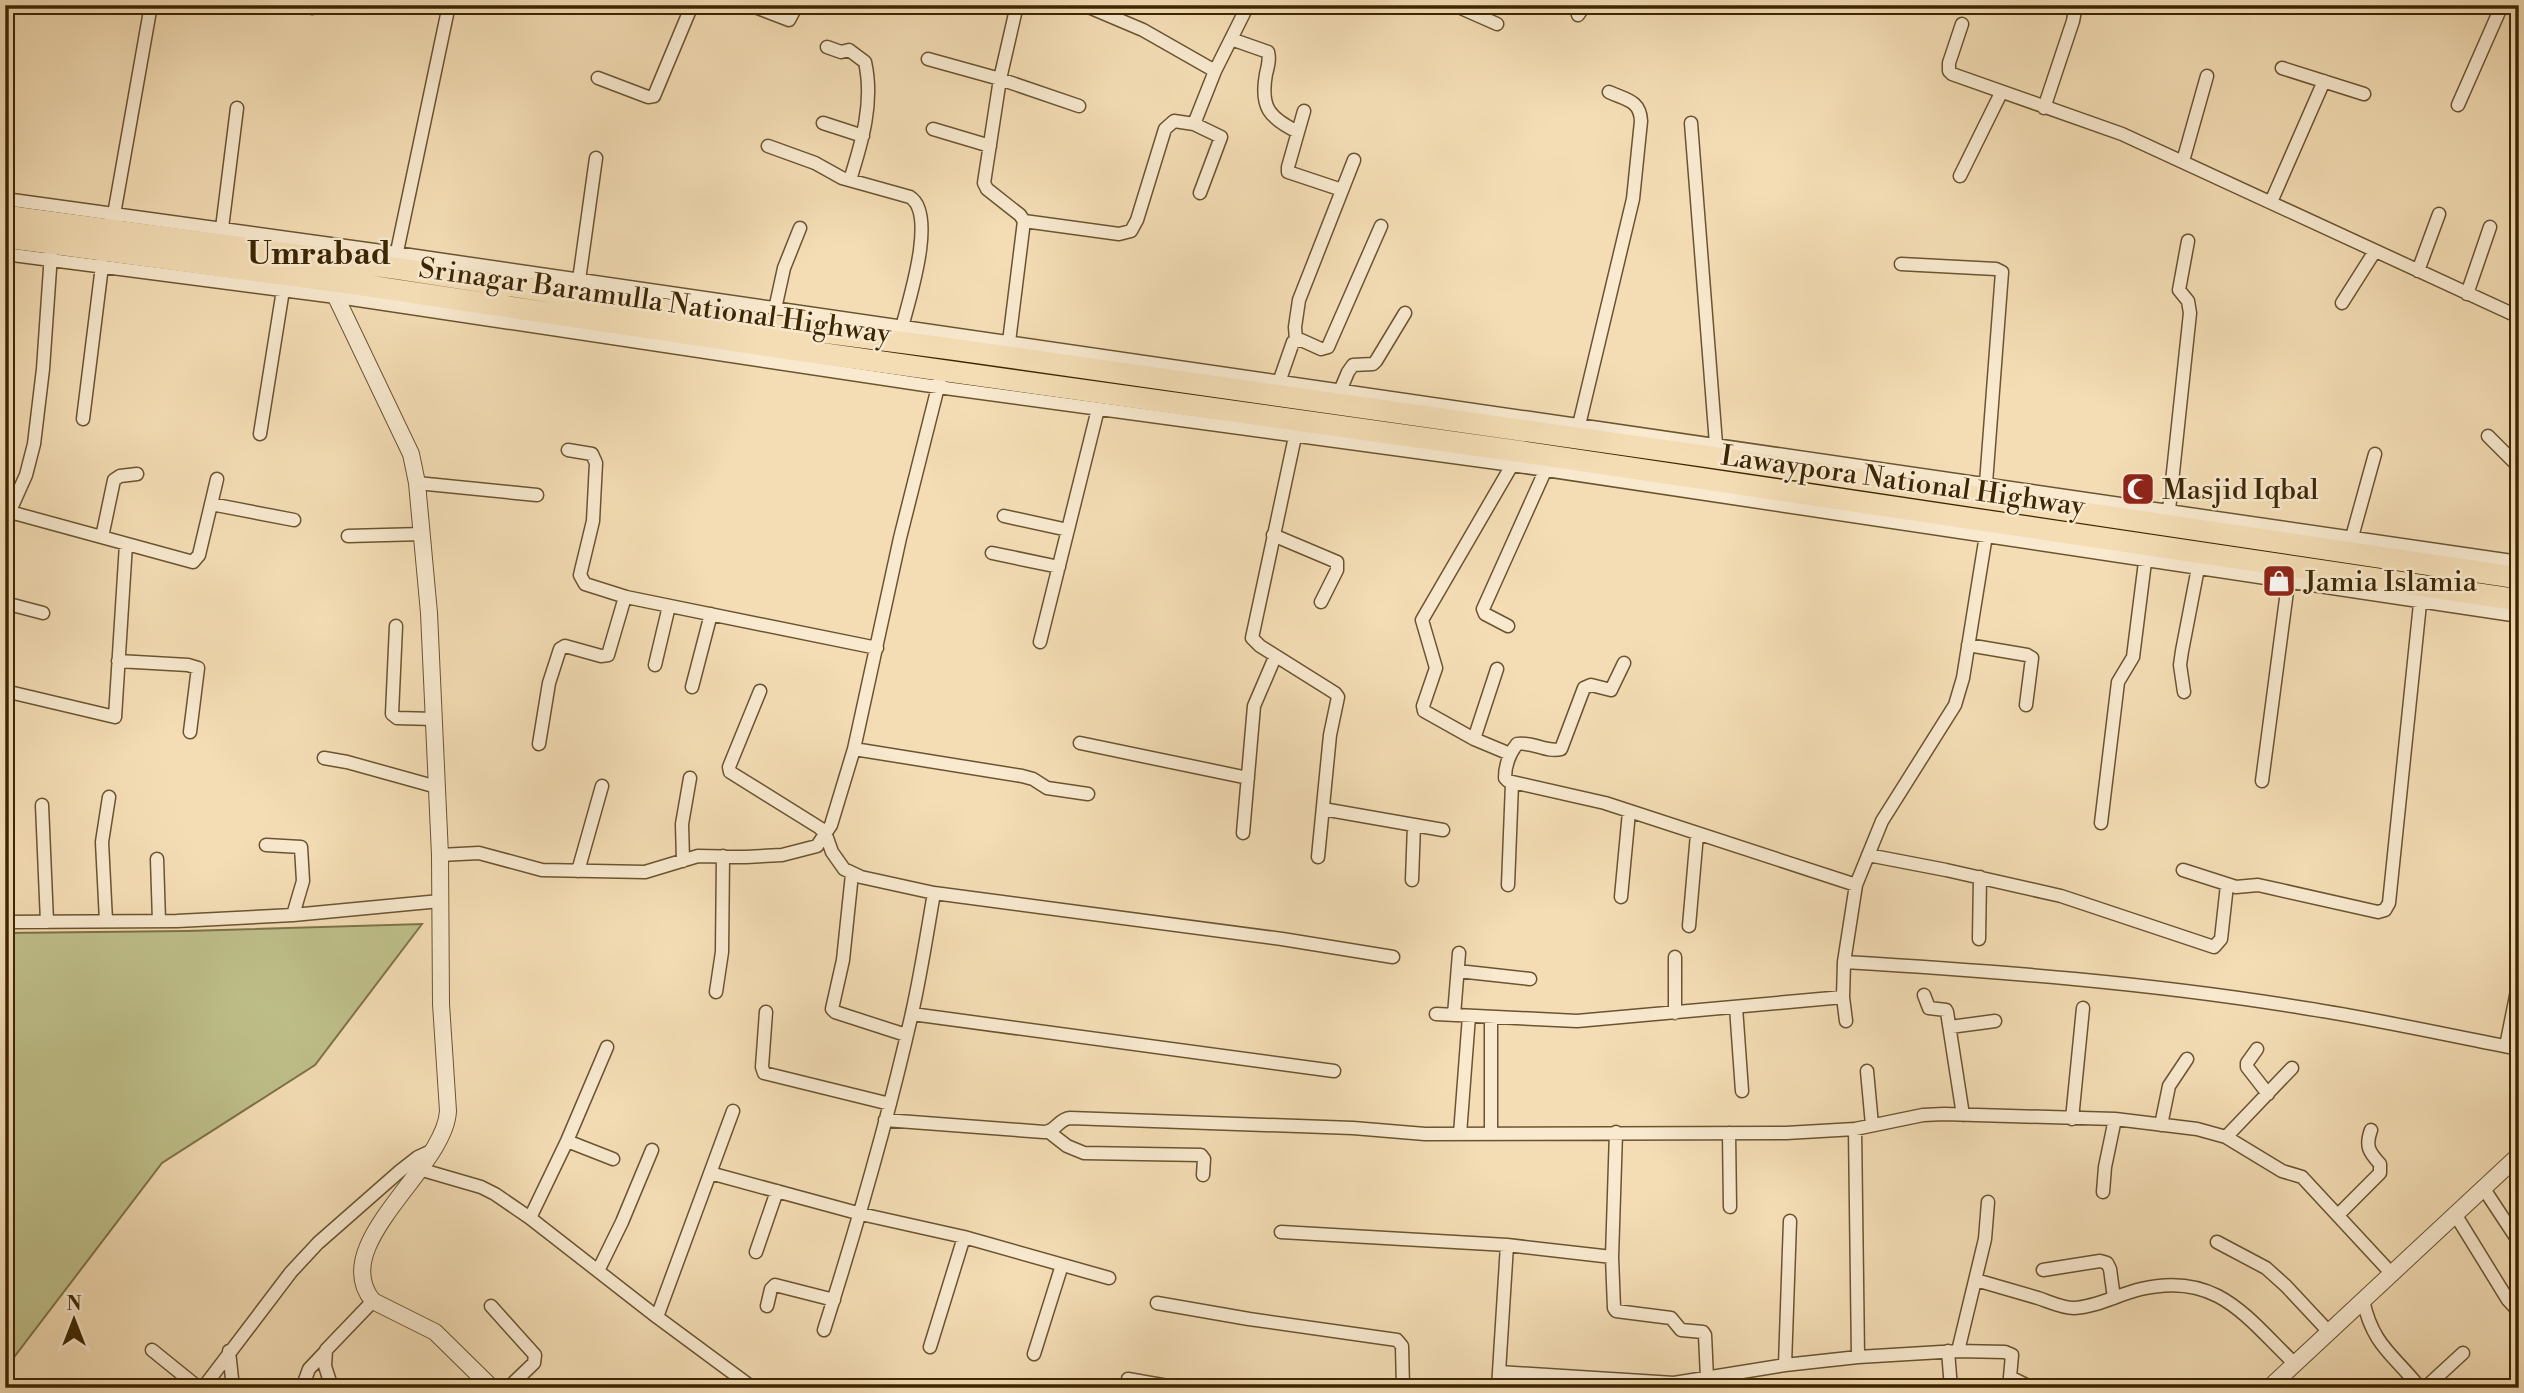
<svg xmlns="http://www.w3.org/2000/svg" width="2524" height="1393" font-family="'Libre Bodoni',serif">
<rect width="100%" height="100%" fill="#f4ddb5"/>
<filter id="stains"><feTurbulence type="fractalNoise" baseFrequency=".00286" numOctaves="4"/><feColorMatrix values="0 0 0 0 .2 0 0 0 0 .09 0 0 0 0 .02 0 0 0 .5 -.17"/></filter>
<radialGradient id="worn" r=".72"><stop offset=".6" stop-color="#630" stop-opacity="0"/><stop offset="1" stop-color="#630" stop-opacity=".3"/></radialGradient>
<path fill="#bfc08b" stroke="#7e7347" stroke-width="2" d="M422,924L315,1065L162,1163L5,1369V933L186,931Z"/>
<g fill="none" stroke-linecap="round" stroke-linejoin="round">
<defs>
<path id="minor" d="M750,5L789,20L797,5
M1084,5L1143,30L1215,71
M1454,5L1497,24
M312,8L313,5
M1578,15L1585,5
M1962,24L1949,63V71L1952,74L2122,134L2519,317
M1231,39L1268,52C1270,59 1268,66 1266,74C1260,107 1269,118 1298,132
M827,47L841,52L849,50L865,62C874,102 862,142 850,180
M928,59L1000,79L1079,106
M2282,68L2364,94
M598,78L648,97L654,96L692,5
M2458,105L2502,5
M2044,108L2073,21L2076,5
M1304,111L1288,167V172L1342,190
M823,123L863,136
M1691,123L1716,444
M1194,124L1215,71L1248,5
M933,129L990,146
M768,146L815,163L842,178L910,197C937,214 909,300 902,327
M2183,161L2207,76
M1960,176L2001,93
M5,199L396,253L2519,562
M2271,202L2324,81
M113,220L151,5
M1024,221L1119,234L1131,231L1137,220L1165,129L1174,121L1194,124L1221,137L1200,193
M222,228L237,108
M5,254L351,299L938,387L1512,465L2519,616
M395,261L449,5
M1901,264L1996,269L2002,272L1986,483
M2418,271L2439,214
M579,280L596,158
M2467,294L2490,227
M2342,303L2375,251
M775,309L784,268L800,228
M1296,340L1295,327L1299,300L1354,160
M1008,350L1024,221L1020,215L987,189L984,183L1000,79L1017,5
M1277,388L1293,342L1301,340L1321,349L1328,347L1381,226
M1340,391L1348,372L1353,365L1373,364L1376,361L1405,313
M83,419L102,266
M1579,425L1633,199L1641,121C1640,100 1626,100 1609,92
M1296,432L1252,638L1260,646L1335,693L1338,697L1330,735L1318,857
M260,434L283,290
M2488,436L2519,467
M568,450L592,454L596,463L593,521L580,575L585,584L626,597L877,648
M417,483L537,495
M211,504L294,520
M2169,510L2190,313L2188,301L2179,290L2188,241
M10,512L193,562L199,555L217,479
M1004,516L1068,530
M5,522L26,475L34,444L43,369L51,254
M1273,535L1337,562V570L1321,602
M348,536L422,534
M102,537L114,480L120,476L137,474
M2352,537L2375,454
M992,553L1059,567
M5,603L43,613
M396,626L392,714L397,718L434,719
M1508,626L1485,614L1483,609L1545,471
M1040,642L1098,409
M1968,645L2027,655L2032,658L2026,705
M118,661L188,665L198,668L190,732
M1624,663L1611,690L1591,685L1584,688L1561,749C1547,753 1532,741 1517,744C1510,753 1505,765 1505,778L1508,781L1605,803L1856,885
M655,665L669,606
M692,687L711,614
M5,691L115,717L126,544
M760,691L729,767L730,772L820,828L826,835L832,852L844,869L861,877L934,893L1282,939L1393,957
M2184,692L2180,665L2182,651L2198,568
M1474,739L1497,669
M1080,743L1248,778
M539,744L549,683L560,649L565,646L601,656L608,655L625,597
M854,749L1022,776L1033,779L1047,788L1088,794
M1510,754L1474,739L1424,711L1423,706L1436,668L1422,620L1512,465
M324,758L347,762L437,787
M2262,781L2289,576
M42,805L47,922
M1323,809L1443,830
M2101,823L2118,682L2133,657L2146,554
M1243,833L1254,706L1275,657
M266,845L301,847L303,881L293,915
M440,855L479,853L542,870L645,872L698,856L746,857L782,855L817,846L831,825L854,749L900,538L940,379
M1868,855L1946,870L2061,896L2214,947L2221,939L2227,885
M157,859L159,921
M683,861L682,824L690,778
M2183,870L2236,887L2258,885L2378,912L2385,910L2389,903L2421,594
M578,871L602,786
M852,874L843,960L832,1009L835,1012L906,1035
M1412,880L1414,825
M1508,885L1512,783
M1621,897L1629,812
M106,921L102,842L109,797
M5,922L177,921L293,915L440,901
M1689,926L1697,834
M1979,939L1980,877
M1844,962C1997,971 2152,983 2304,1008C2376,1019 2447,1035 2519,1049
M1458,971L1530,979
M716,992L722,952L723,856
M1924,995L1929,1008L1946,1010L1947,1012L1963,1115
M1736,1007L1742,1091
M766,1012L762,1067L764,1073L890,1104
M1675,1013V957
M912,1014L1334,1071
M1436,1014L1577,1021L1843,997
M1454,1015L1459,953
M1491,1017V1134
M1846,1021L1843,997L1844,962L1856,885L1882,821L1955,705L1963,678L1987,529
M1950,1027L1995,1021
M2506,1046L2519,981
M2257,1049L2247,1063V1067L2268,1094
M1867,1071L1872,1125
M2072,1119L2083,1008
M885,1120L1044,1132C1056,1132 1058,1119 1070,1118L1353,1128L1425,1134L1786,1133L1855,1129L1923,1115L1944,1114L2115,1119L2197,1129L2226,1137L2282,1171L2302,1177L2392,1274
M2161,1125L2169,1086L2187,1059
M1855,1129L1858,1357
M1049,1132L1067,1146L1084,1153L1201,1155L1204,1159L1203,1175
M1616,1132L1612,1257L1614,1308L1616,1311L1671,1318L1681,1330L1703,1332L1705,1335L1707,1378
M1729,1133L1730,1207
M1460,1134L1469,1016
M2226,1137L2292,1068
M567,1141L613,1159
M419,1169L481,1187L495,1194L530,1218L657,1317L753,1388
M710,1173L861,1214L964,1237L1109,1278
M2484,1189L2519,1242
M2103,1192L2105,1167L2115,1119
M2455,1214L2508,1300L2519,1312
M2338,1215L2380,1173V1164C2369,1152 2365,1146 2371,1130
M530,1218L567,1141L607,1047
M1281,1232L1507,1245L1612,1257
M2217,1242L2266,1268L2286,1286L2329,1332
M756,1252L777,1191
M2043,1270L2100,1261L2107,1263L2110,1269L2114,1298
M598,1271L622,1222L652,1150
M1976,1280C1997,1286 2017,1292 2038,1298C2050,1302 2062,1308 2074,1308C2097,1307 2119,1294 2141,1289C2217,1271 2246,1317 2295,1364
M2363,1300C2373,1346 2393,1354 2420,1388
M1157,1303L1249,1319L1397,1340L1402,1346L1403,1388
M491,1306L535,1355L534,1363L508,1388
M767,1306L771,1289L775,1285L834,1300
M657,1317L733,1111
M824,1330C857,1226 888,1120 912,1013C921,973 927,933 934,893
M930,1347L964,1237
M152,1350L199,1388
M229,1351L233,1388
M1948,1351L1951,1388
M1958,1351L1985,1239L1988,1202
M1034,1354L1062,1265
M1785,1365L1790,1221
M1499,1372L1674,1383L1785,1365L1858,1357L1958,1351L2005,1352L2012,1355L2010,1377L2032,1388
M1128,1379L1179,1388
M203,1388L291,1272L318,1243L400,1171L418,1157L431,1151
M302,1388L309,1369L326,1351
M332,1388L325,1366L326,1350L373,1301
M1498,1388L1507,1245
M2425,1388L2463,1353"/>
<path id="tertiary" d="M336,297L411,454L417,483L429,613L440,855L441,1004L448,1111C445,1169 326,1245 373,1301L435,1332L492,1388
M2269,1388L2519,1155"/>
<path id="trunk" d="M5,216L394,268L746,322L952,349L1710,457L2519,578
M5,237L349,283L783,348L1516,451L2519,600"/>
</defs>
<use href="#minor" stroke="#6a5430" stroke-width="15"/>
<use href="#tertiary" stroke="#6a5430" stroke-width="18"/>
<use href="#trunk" stroke="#3c2603" stroke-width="24"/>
<use href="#minor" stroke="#f8e9cf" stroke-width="12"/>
<use href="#tertiary" stroke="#f8e9cf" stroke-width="16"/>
<use href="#trunk" stroke="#f4ddb5" stroke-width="21"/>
</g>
<defs>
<symbol id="mosque-square" viewBox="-11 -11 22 22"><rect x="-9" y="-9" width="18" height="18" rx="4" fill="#8f2418" stroke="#f8e9cf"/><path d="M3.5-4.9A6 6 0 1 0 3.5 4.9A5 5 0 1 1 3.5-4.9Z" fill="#fff"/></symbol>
<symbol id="shop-square" viewBox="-11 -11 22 22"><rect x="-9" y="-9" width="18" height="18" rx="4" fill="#8f2418" stroke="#f8e9cf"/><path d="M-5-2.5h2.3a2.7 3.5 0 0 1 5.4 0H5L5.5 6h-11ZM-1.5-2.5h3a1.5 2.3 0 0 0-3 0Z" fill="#fff"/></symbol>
</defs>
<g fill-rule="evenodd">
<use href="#mosque-square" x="2119" y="470" width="38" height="38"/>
<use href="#shop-square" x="2260" y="562" width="38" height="38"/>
</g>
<g text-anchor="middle" stroke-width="5" stroke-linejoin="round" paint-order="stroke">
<g font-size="28" fill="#3c2603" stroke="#f8e9cf">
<text transform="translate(655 300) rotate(8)" y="10">Srinagar Baramulla National Highway</text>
<text transform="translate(1903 480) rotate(8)" y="10">Lawaypora National Highway</text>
</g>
<g font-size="28" fill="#3c2603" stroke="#f8e9cf" text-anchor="start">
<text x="2162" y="499">Masjid Iqbal</text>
<text x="2304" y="591">Jamia Islamia</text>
</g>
<g font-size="32" font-weight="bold" fill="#3c2603" stroke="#f8e9cf">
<text x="319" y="264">Umrabad</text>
</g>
</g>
<rect width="2524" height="1393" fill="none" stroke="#f4ddb5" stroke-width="28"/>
<rect x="7" y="7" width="2510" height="1379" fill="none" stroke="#3c2603" stroke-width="3.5"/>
<rect x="14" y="14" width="2496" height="1365" fill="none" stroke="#3c2603" stroke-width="2"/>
<g transform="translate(74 1320)" stroke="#f8e9cf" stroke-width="5" paint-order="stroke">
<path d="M0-5L12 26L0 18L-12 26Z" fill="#3c2603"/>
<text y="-10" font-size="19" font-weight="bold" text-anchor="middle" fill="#3c2603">N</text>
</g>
<rect width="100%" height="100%" filter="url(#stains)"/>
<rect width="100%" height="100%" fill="url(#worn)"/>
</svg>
